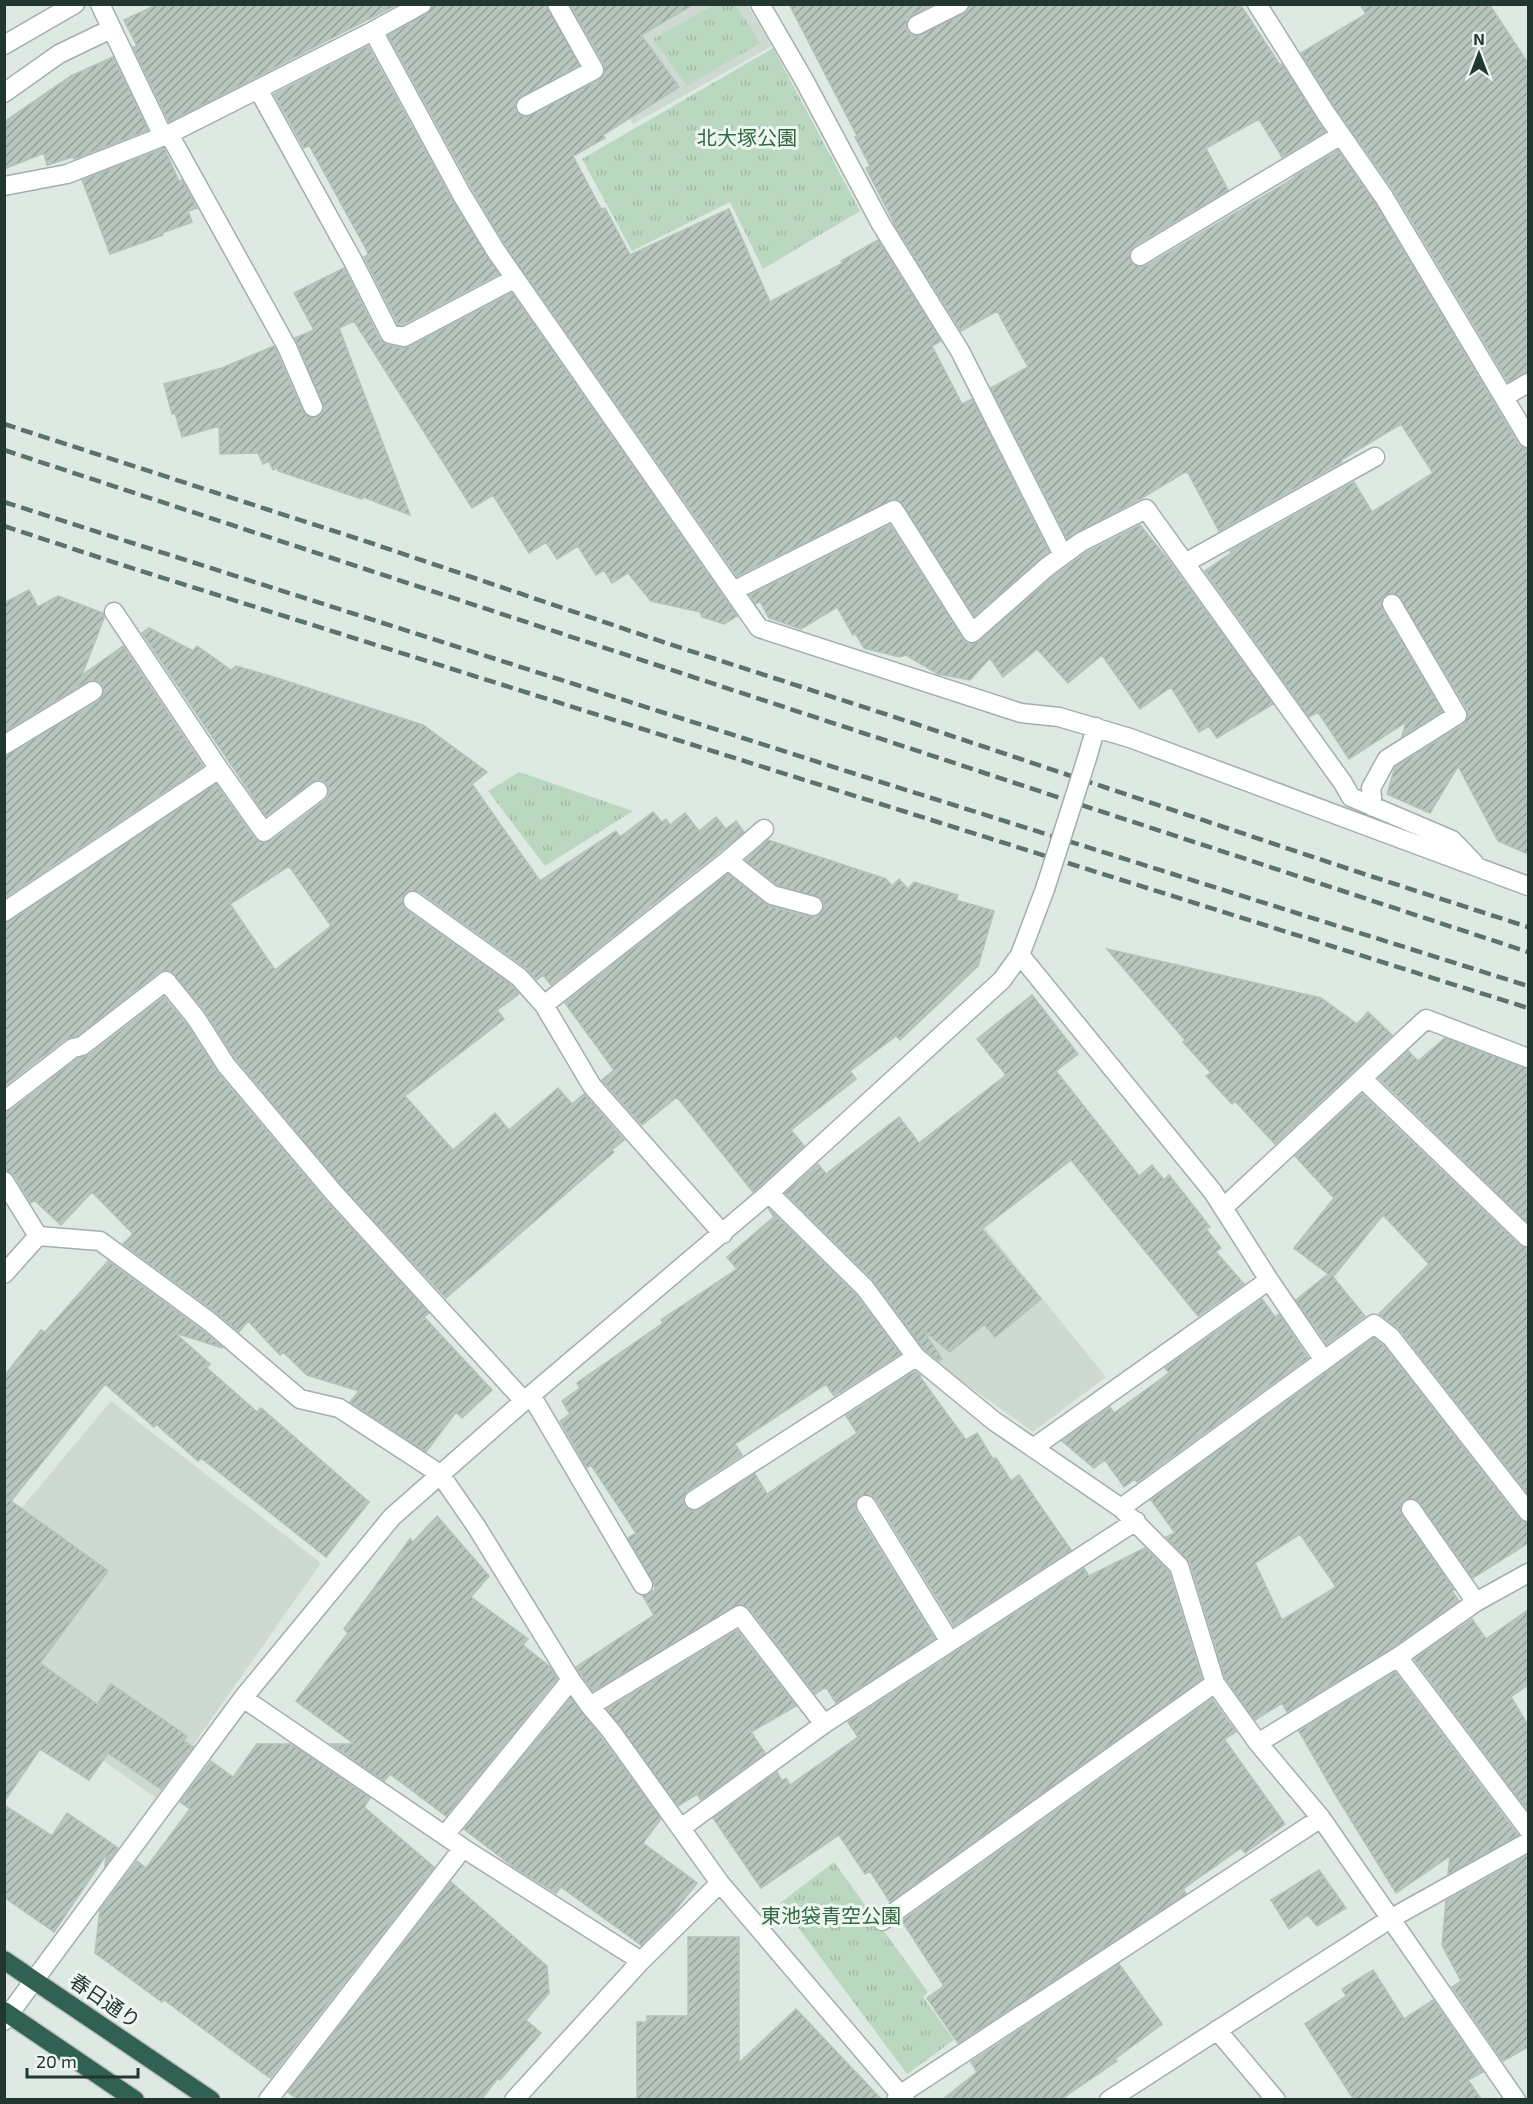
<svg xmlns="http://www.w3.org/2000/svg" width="1533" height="2104" font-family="'Exo 2','Noto Sans JP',sans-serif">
<defs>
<pattern id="park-tufts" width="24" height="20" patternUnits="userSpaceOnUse" patternTransform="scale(1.5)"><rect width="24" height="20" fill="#bad8bf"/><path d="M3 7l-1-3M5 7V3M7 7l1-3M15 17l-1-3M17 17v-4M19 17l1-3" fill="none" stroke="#a0baa4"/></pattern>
<pattern id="building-hatch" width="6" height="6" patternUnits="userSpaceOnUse" patternTransform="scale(1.5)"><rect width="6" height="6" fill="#b8c6bf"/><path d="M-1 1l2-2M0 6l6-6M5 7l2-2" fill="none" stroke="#95a29c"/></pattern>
</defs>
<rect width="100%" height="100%" fill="#dfe9e4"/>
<path fill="#ced9d2" d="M567,5H747L772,46L633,124Z
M966,1204L1106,1377L1033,1432L936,1363L871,1280Z
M111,1401L321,1563L156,1798L5,1691V1528Z"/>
<path fill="url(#park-tufts)" d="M736,5L760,43L687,86L653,39L714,5Z
M773,48L860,211L763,269L730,202L632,251L582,159Z
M519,772L633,811L545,866L488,791Z
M834,1862L928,1992L923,1997L954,2040L907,2074L780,1903Z"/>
<path fill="url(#building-hatch)" stroke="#b2c2ba" stroke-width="1.5" fill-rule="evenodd" d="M158,4H398L169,122L133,47L137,46L124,20Z
M433,4H546L579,65L517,100L515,105L516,111L520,115L526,117L599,80L604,75V64L570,4H694L641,35L679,87L603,135L605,138L573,156L601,209L605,208L630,255L729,209L770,302L843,263L841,261L878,240L941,341L932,346L962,404L972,399L1049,552L974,616L903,504L894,499L737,576L505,245L472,189L388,35L427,14Z
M789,4H933L912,15L907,19L906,25L907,31L911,35L917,36L964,14L969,10L970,4H1240L1280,65L1282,64L1325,132L1282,157L1259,119L1206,148L1228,190L1134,246L1130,251V261L1135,266H1146L1294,178V177L1338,150L1375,203L1518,444L1523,448L1528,449V854L1498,841L1458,766L1430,813L1387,794L1395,767L1463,725L1468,715L1467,709L1398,595L1391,593L1386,595L1382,599V609L1442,711L1402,736L1406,722L1349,759L1318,712L1309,717L1205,571L1231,553L1230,551L1354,482L1372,512L1433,473L1401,424L1341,460L1342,462L1219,531L1187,471L1140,499L1067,538L991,388L1028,367L997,311L961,331L897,229L866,168L870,166L855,137L857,136Z
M1360,4H1489L1528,63V372L1508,382L1394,191L1334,106L1301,53L1366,14Z
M368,46L452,200L499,274L402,325L398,324L364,257L368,255L367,251L309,145L304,148L274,94Z
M113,57L148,130L74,159L73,157L47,165L44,153L4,169V122L71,76Z
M164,148L179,181L182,180L197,208L188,211L192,222L162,233L163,235L110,254L82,180Z
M344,268L380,340L387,345L402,348L409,347L512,293L737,616L724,624L702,617L700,612L651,601L628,573L612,583L604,570L596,575L578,546L557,559L546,542L529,553L493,495L472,508L354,321L339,328L410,515L363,497L362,499L278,471L277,468L273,470L269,461L263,464L258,453L220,454L219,426L182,437L175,413L172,414L164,384L222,368L274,346L303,412L307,416L312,418L322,414L324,409L323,403L295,338L314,330L294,293Z
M890,525L963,639L967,643L973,644L979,641L1054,576L1087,552L1140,525L1169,561L1273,704L1217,738L1209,726L1199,732L1171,687L1140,709L1102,655L1068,683L1037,649L1003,677L990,658L970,680L938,674L906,655L900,657L864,648L855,633L853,635L837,607L801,629L769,618L760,601L756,604L750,595Z
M29,590L38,607L58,596L103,613L104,618L82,675L123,646L203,766L4,898V756L99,701L104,691L103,686L99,681L93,680L88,681L4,732V603Z
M149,628L193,651L197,646L231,670L236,666L267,675L423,725L487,772L472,784L540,881L616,831L620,837L653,812L662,822L666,819L670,825L685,813L699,831L716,817L726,829L736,821L744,832L551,985L543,975L537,980L526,968L420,892L409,891L404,895L403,905L406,910L511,985L519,994L497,1010L504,1019L405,1096L453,1150L495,1113L509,1130L558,1088L572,1104L584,1094L624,1140L612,1150L614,1152L446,1298L342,1186L235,1058L205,1011L171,971L165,970L159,972L77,1036L66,1039L4,1086V923L10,921L216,784L255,839L265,843L271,841L325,800L329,795V789L327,784L322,780H316L266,816L142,633ZM289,866L331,926L275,970L230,904Z
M768,840L886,879L892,886L899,879L908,889L914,882L958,895L956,900L994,911L978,966L900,1040L896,1036L850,1071L856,1079L791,1130L804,1146L753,1192L677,1097L642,1125L602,1080L614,1070L565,1003L728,874L769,906L810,917L820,914L824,908V903L820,898L777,885L746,860Z
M1107,949L1321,998L1357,1024L1368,1012L1392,1035L1275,1144L1235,1101L1232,1104L1206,1076L1211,1073L1183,1042L1185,1040Z
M1032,995L1078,1054L1056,1071L1139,1176L1152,1165L1164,1180L1169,1175L1210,1227L1206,1229L1221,1248L1216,1252L1244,1284L1198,1316L1071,1160L982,1229L1041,1299L995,1337L984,1324L950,1352L923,1330L942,1359L939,1361L924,1349L873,1280L785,1193L818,1164L826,1174L899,1117L919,1143L1006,1075L977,1039Z
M164,997L187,1025L217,1072L325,1200L429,1313L424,1317L492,1390L462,1418L456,1412L426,1452L350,1402L359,1391L307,1375L283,1352L280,1355L248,1321L239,1332L217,1313L123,1244L133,1234L92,1192L61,1225L34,1200L31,1203L14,1175L4,1170V1112L11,1110L78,1058L89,1055Z
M1445,1038L1528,1069V1223L1379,1078L1408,1051L1418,1061Z
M1362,1094L1519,1245L1528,1248V1494L1400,1330L1379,1314L1429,1264L1383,1215L1333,1277L1365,1316L1327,1344L1296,1300L1328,1274L1294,1248L1334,1198L1295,1156Z
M768,1208L856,1295L900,1354L834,1396L826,1384L735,1444L742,1455L687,1491L683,1500L685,1507L694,1511L700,1509L755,1474L767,1494L857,1433L846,1416L915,1371L921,1376L920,1377L966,1440L977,1433L993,1459L996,1458L1011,1481L1019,1475L1071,1550L954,1626L876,1499L871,1495H861L856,1500V1511L935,1639L836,1703L826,1687L815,1694L749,1608L739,1604L593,1691L576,1667L654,1615L643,1596L655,1590L654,1584L628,1538L636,1533L591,1465L587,1468L560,1421L570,1414L562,1401L580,1388L577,1383L663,1323L661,1320L737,1269L727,1257L774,1217Z
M108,1261L203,1331L223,1348L175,1333L210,1364L207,1368L257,1412L261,1408L369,1502L326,1557L201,1458L198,1461L156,1424L154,1427L105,1384L11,1501L108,1571L40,1663L97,1704L111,1684L187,1736L184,1741L193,1747L161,1789L108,1753L89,1780L40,1749L4,1802V1376L41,1330L45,1332Z
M1262,1299L1275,1317L1279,1314L1308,1358L1137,1482L1135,1479L1124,1487L1105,1460L1094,1468L1062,1441L1110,1407L1114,1413L1169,1373L1165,1368Z
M1374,1338L1383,1345L1519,1519L1528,1523V1543L1473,1578L1420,1503L1415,1499L1405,1500L1401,1505L1402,1515L1454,1590L1452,1591L1459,1601L1392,1648L1287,1712L1282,1703L1255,1720L1225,1678L1190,1563L1166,1537L1175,1533L1151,1500ZM1300,1534L1336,1587L1282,1620L1255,1563Z
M437,1516L489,1576L471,1597L528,1639L523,1645L550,1667L557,1679L446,1816L390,1774L384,1781L331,1744H354L296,1701L348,1633L344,1629L410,1539L413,1542Z
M1145,1548L1169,1572L1202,1679L890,1902L870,1871L865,1874L839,1835L761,1888L713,1818L777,1772L782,1781L786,1778L790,1785L858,1737L848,1722L1084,1568L1089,1576Z
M1528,1610V1685L1511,1697L1528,1725V1811L1414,1659L1472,1619L1486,1639Z
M737,1630L796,1706L751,1732L765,1753L701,1800L697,1794L678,1806L607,1709Z
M1395,1672L1518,1835L1448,1874L1450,1856L1396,1893L1335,1794L1299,1731Z
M571,1698L602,1738L661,1819L643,1843L697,1883L673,1913L641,1945L561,1887L556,1893L515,1868L464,1829Z
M1212,1699L1236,1732L1224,1739L1285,1824L1245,1853L1241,1848L1183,1889L1186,1894L958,2043L927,1998L944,1986L902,1921Z
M257,1744H291L370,1798L364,1807L434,1867L270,2078L164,2000L162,2002L95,1953L100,1910L137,1861L146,1868L190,1809L180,1802L211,1761L233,1777Z
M4,1805L52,1836L67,1813L118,1848L105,1866L106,1855L54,1932L4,1897Z
M1528,1855V2047L1503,2061L1452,1987L1461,1981L1442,1945L1446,1901Z
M1319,1870L1346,1908L1317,1926L1308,1915L1289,1929L1271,1900Z
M451,1882L547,1966L549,1993L526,2020L541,2033L500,2080L498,2078L481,2100H298L288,2092Z
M688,1937H739V2063L796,2009L882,2100H637V2022H647V2016H688Z
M1119,1964L1162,2024L1115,2059L1117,2061L1060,2100H942L977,2072L971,2062Z
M1373,1970L1404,2019L1433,2000L1483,2072L1468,2080L1482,2100H1354L1305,2024L1346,1996L1342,1989Z"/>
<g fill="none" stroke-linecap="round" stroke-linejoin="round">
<defs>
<path id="minor" d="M100,4L163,136
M760,4L804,80L881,224L960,351L1063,555
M1257,4L1325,112L1384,197L1528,438
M917,25L959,4
M373,31L462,195L496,251L759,628L1021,713L1059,717L1130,738L1528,886
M4,45L75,4
M258,89L353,261L390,334L404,337L514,279
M4,93L59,54L111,29
M526,106L594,70L557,4
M169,134L287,347L313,407
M4,186L67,174L169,134L373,31L422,4
M1140,256L1341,135
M1504,397L1528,383
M1185,563L1375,457
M733,591L894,510L972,633L1047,567L1081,542L1146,509L1343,783L1351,797L1452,840L1475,864
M114,612L219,769L264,832L318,791
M4,745L93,691
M1087,758L1096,727
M1373,807L1371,788L1387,759L1457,715L1392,604
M728,860L772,895L813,906
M413,901L519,977L544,1005L592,1086L723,1234
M4,912L219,769
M1020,955L1213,1192L1269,1280L1323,1359
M544,1005L728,860L764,829
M1363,1079L1527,1237
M4,1101L73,1048L82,1046L166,981L196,1018L226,1065L334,1193L524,1401
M4,1181L38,1236L100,1241L210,1322L300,1399L339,1408L440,1474L476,1526L571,1680L590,1706L611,1731L720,1883L905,2100
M769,1193L865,1288L916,1357L994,1421L1121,1508L1179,1566L1215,1683L1258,1743L1321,1818L1516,2100
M1223,1208L1426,1019L1528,1058
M4,1274L38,1236
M531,1395L643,1585
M1033,1448L1269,1280
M694,1500L916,1357
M866,1505L950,1642
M1121,1508L1374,1324L1391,1337L1528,1512
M1411,1509L1476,1602
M1398,1657L1528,1829
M243,1698L463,1848L641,1961
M590,1706L740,1615L824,1724
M1258,1743L1398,1657L1476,1602L1528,1573
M681,1828L824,1724L1136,1521
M445,1835L571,1680
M882,1921L1215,1683
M4,2021L243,1698L392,1517L524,1401L769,1193L1002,980L1020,955L1045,889
M1217,2030L1276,2100
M268,2100L463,1848
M514,2100L641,1961L720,1883
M896,2100L901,2094L1321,1818
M1109,2100L1390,1919L1528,1842"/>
<path id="highway" d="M4,1960L211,2100
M4,2011L135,2100"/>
</defs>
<use href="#minor" stroke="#a3b0aa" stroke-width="21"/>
<use href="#highway" stroke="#bdc3c1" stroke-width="21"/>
<use href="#minor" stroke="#fff" stroke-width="18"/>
<use href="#highway" stroke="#306152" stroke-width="18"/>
<path stroke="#5c736a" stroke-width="4.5" stroke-dasharray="12 6" stroke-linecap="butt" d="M4,424L374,544L669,644L916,724L1358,872L1528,927
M4,450L1528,952
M4,502L865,777L1528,986
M4,526L119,564L1528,1008"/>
<defs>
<path id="minor-bridge" d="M1045,889L1087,758"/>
</defs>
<use href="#minor-bridge" stroke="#a3b0aa" stroke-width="21" stroke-linecap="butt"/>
<use href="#minor-bridge" stroke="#fff" stroke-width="18"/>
</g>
<g text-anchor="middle" stroke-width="6" stroke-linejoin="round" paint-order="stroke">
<g font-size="20" fill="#306a40" stroke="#eff6f2">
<text x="747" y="145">北大塚公園</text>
<text x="831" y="1923">東池袋青空公園</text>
</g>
<g font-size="20" fill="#22372f" stroke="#eff6f2">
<text transform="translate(105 2001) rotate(34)" y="7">春日通り</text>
</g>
</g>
<rect width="1533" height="2104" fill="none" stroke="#22372f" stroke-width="12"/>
<g transform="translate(1479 54)" stroke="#eff6f2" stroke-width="4.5" paint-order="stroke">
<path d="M0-4.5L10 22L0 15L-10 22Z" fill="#22372f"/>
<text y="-9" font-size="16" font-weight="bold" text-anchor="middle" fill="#22372f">N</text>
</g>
<path d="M27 2068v9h111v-9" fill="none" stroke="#22372f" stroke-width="3"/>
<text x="36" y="2068" font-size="18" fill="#22372f" stroke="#eff6f2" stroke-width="4.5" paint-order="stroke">20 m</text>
</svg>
